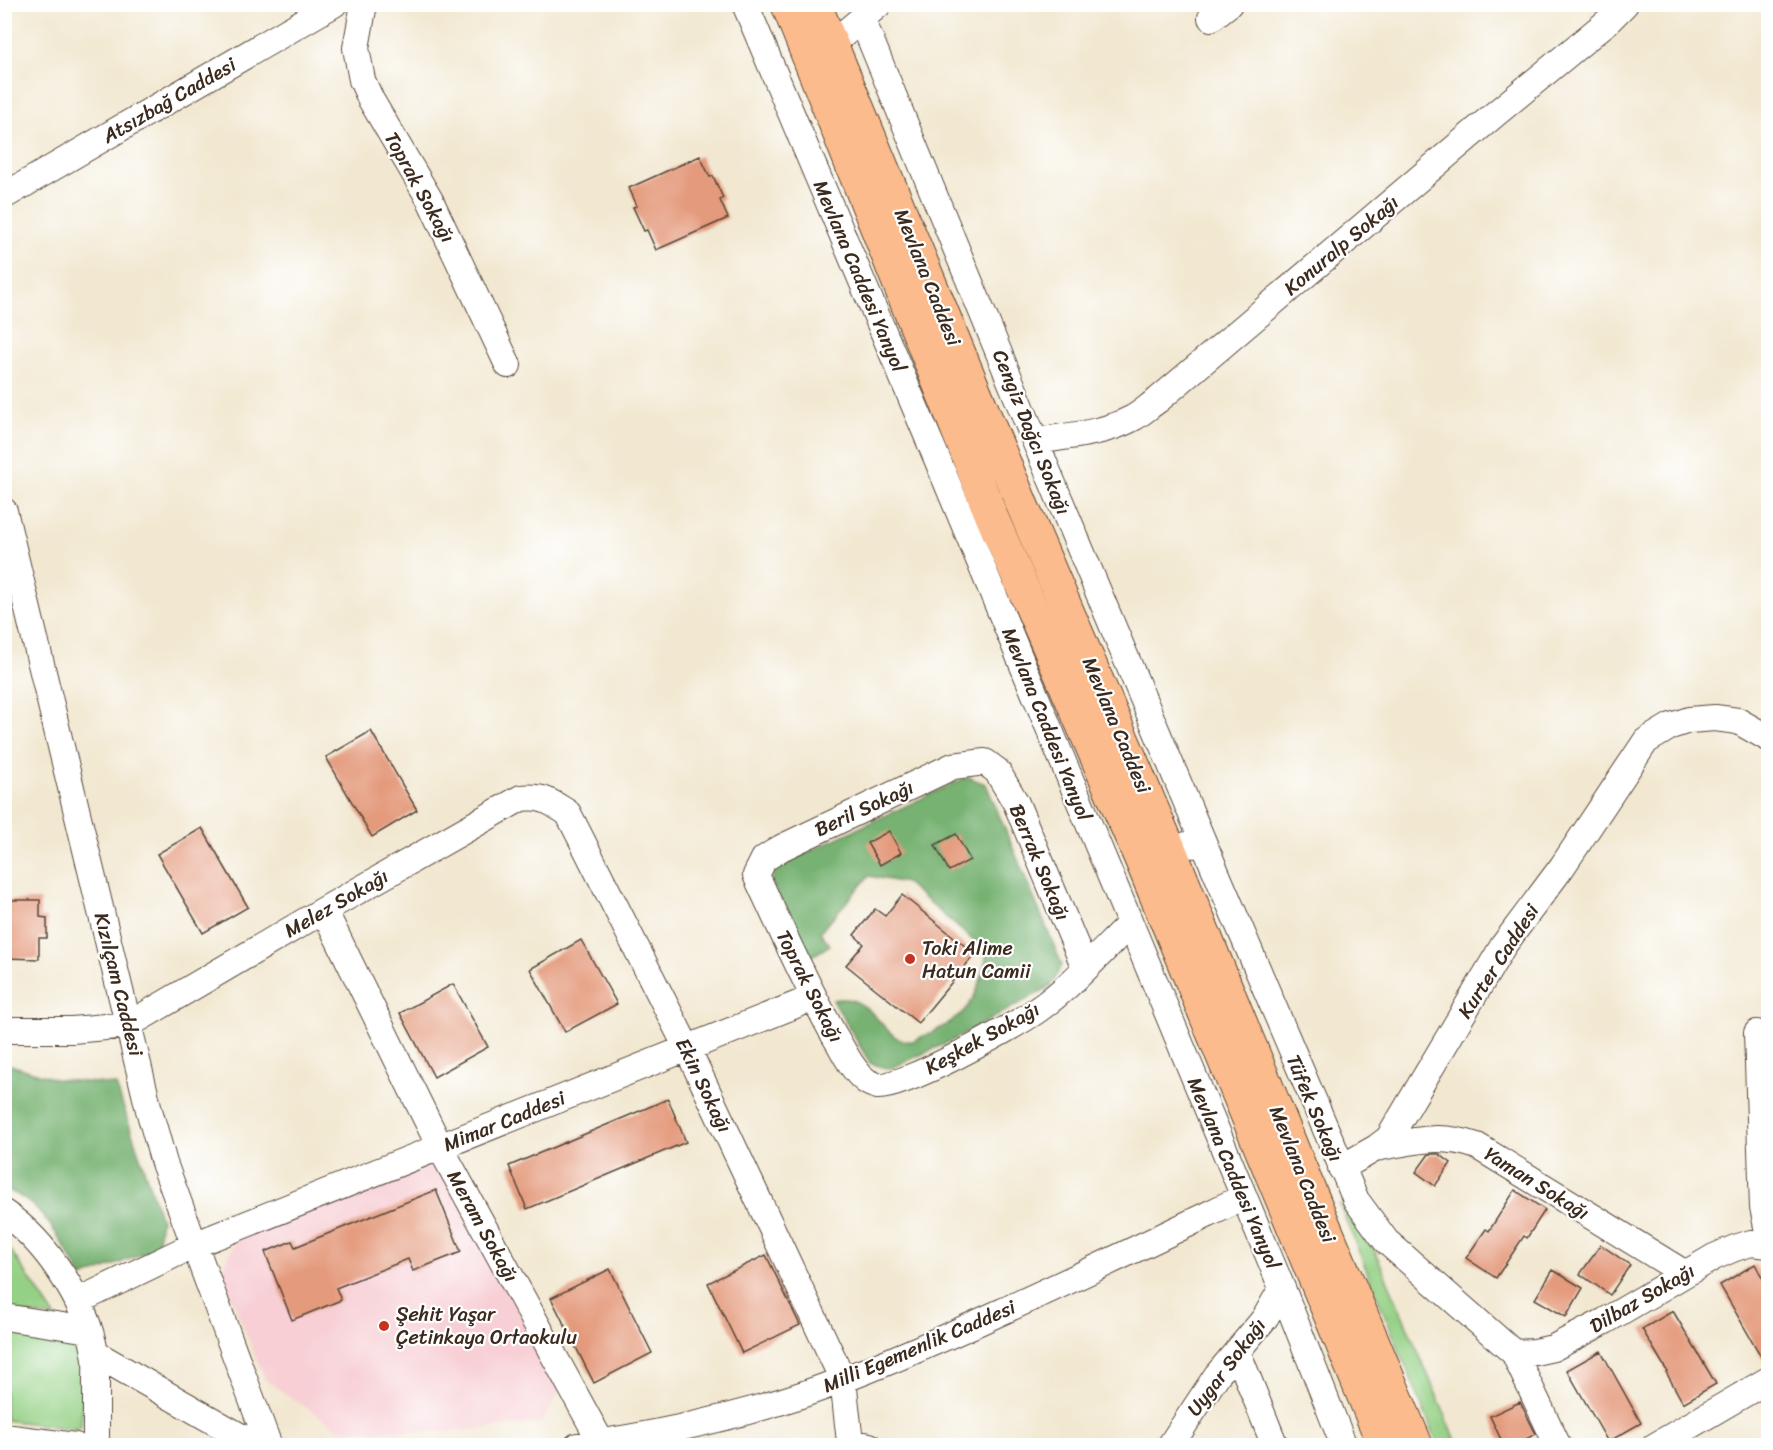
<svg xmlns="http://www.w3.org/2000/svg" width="1773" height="1450" font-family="Sriracha,sans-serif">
<rect width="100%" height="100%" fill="#fff"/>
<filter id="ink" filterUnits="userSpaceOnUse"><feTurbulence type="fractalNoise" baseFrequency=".0167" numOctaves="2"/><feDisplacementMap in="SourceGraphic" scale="12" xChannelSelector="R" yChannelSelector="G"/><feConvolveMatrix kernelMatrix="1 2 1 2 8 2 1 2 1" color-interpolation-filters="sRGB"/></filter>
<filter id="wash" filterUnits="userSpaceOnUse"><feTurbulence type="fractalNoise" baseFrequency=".008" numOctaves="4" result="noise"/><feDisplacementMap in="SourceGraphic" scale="24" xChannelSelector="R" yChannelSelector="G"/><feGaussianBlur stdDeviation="1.35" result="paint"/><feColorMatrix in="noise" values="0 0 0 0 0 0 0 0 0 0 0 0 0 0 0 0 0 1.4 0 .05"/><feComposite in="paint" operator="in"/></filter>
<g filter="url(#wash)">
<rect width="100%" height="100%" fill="#f2e8d1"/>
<path fill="#f7cfd4" d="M425,1163L447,1174L560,1391L542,1423L450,1432L340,1430L265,1380L221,1271L237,1238Z"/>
<path fill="#94d085" stroke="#687d52" stroke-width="1.5" d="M1339,1203L1371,1242L1458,1445H1438Z
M5,1242L56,1318L5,1310Z
M5,1325L70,1334L87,1347L81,1427L76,1429L5,1420Z"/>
<path fill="#77b272" stroke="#596e48" stroke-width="1.5" d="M967,777L986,784L1062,965L1051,986L953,1040L889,1069L870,1063L833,1000C876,991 882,1046 913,1041C964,1019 977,1008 987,952L906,883L869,876L820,932L830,945L811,957L771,882L776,867Z
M4,1063L55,1079L116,1085L161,1220L157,1248L82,1278C63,1244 44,1203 5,1189Z"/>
<g id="blocks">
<path fill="#e49a7b" d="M700,156L710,177L713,176L723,198L720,200L728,218L656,250L647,230L644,231L633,207L637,206L629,188Z
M371,731L417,810L372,837L326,757Z
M202,828L248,907L203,933L157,854Z
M889,831L901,853L880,865L867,843Z
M956,834L970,860L949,871L935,845Z
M902,895L975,954L918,1023L846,965L864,944L854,935L875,909L885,916Z
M4,900H40V917L47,918V938H39V959L4,958Z
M581,940L617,1004L565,1032L530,969Z
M453,984L488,1047L434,1077L400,1013Z
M668,1099L686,1142L527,1209L509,1166Z
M1429,1154H1439L1451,1163L1435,1186L1416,1172Z
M436,1190L461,1252L413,1271L408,1259L336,1288L341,1300L292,1320L265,1252L292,1241L295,1247Z
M1515,1190L1545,1210L1527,1238L1524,1236L1496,1278L1466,1258L1486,1229L1489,1231Z
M1601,1245L1630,1265L1610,1295L1580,1274Z
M766,1255L800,1325L742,1353L708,1283Z
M1755,1264L1768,1288V1365H1766L1720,1285Z
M610,1269L652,1353L594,1383L551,1298Z
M1553,1270L1583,1288L1566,1317L1535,1299Z
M1673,1311L1716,1384L1683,1403L1666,1372L1667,1371L1642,1329Z
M1601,1351L1641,1423L1608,1442L1567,1370Z
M1520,1402L1536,1434L1511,1446H1504L1490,1416Z"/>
</g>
</g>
<g filter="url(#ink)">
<use href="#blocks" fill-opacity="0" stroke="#564639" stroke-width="1.5"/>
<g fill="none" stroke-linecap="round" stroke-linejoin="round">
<defs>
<path id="minor" d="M364,4L356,48L362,80L371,100L430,200L508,365
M745,4L937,459L1282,1288L1344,1446
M1211,18L1229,4
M862,19L1035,441L1204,844
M832,44L879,4
M4,196L334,4
M1035,441C1067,436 1102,434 1131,419C1141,414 1149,406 1158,400L1494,115L1607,22L1625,4
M4,511L149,1110L164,1163L269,1446
M1186,845L1204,844L1356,1200L1386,1241L1514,1353L1558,1446
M324,910L440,1147L601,1442
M1085,968L1016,803L997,771L985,762L953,766L781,848L764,859L756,875C781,929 805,983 834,1035C843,1049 851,1069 865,1080C867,1082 874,1085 877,1086C900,1090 1013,1027 1036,1011C1071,987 1100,953 1130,924
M4,1030H72L128,1025L324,910L521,798C544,796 549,801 568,813L687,1048L843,1380L850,1442L869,1446
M1757,1033L1763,1207L1768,1232
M1376,1148C1414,1141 1439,1133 1477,1146L1684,1273
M1341,1168L1376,1148L1389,1138L1503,946L1562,867L1646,741L1671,726L1689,720L1715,718L1738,721L1768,738
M4,1213C46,1241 87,1303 95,1353C97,1362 96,1372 96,1381C96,1402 96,1424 96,1446
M78,1301L194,1245L813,998
M4,1317L89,1330
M1237,1351L1275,1446
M1514,1353L1535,1352L1553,1348L1605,1321L1714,1257L1735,1248L1751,1243L1768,1245
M96,1354L257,1446
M4,1437L75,1446
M577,1446C654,1435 730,1419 804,1394C871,1371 936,1342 1001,1312C1083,1275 1163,1236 1244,1197
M1170,1446L1217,1375L1265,1318L1282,1288
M1655,1446L1768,1380"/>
<path id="major" d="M787,4L992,517L1140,858L1384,1446
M815,4L1023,507L1169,847L1308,1186L1417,1446"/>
</defs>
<use href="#minor" stroke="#564639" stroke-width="28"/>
<use href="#major" stroke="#564639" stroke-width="34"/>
<use href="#minor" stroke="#fff" stroke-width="26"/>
<use href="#major" stroke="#fbbb8c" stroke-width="32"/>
</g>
</g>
<g fill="#c8321e" stroke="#fff" stroke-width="2">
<circle cx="910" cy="959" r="6"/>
<circle cx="384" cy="1326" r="6"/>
</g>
<g text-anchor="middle" stroke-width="4.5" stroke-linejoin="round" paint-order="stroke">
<g font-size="20" fill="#3b2a1e" stroke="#fff">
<text transform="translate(169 100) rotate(-30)" y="7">Atsızbağ Caddesi</text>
<text transform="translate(420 187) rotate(61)" y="7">Toprak Sokağı</text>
<text transform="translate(1341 245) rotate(-40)" y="7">Konuralp Sokağı</text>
<text transform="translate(860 276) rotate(67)" y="7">Mevlana Caddesi Yanyol</text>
<text transform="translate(928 277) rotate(68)" y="7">Mevlana Caddesi</text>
<text transform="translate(1032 432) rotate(68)" y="7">Cengiz Dağcı Sokağı</text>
<text transform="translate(1047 724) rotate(68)" y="7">Mevlana Caddesi Yanyol</text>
<text transform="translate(1117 725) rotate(67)" y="7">Mevlana Caddesi</text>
<text transform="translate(864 808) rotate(-25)" y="7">Beril Sokağı</text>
<text transform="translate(1040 862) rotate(67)" y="7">Berrak Sokağı</text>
<text transform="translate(336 903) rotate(-30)" y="7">Melez Sokağı</text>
<text transform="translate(1498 961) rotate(-57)" y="7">Kurter Caddesi</text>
<text transform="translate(119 984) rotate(76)" y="7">Kızılçam Caddesi</text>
<text transform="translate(810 986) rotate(63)" y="7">Toprak Sokağı</text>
<text transform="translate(982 1038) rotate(-29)" y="7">Keşkek Sokağı</text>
<text transform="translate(704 1085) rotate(64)" y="7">Ekin Sokağı</text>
<text transform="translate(1315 1108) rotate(67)" y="7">Tüfek Sokağı</text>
<text transform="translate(504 1121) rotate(-22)" y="7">Mimar Caddesi</text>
<text transform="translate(1234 1173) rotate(67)" y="7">Mevlana Caddesi Yanyol</text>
<text transform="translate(1303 1174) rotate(68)" y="7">Mevlana Caddesi</text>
<text transform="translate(1537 1183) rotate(32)" y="7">Yaman Sokağı</text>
<text transform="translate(483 1226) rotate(61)" y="7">Meram Sokağı</text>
<text transform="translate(1642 1298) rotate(-30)" y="7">Dilbaz Sokağı</text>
<text transform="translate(919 1346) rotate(-23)" y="7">Milli Egemenlik Caddesi</text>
<text transform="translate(1226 1367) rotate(-53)" y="7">Uygar Sokağı</text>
</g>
<g font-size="20" fill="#3b2a1e" stroke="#fff" text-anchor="start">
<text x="922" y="955">Toki Alime<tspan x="922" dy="23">Hatun Camii</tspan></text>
<text x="396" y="1321">Şehit Yaşar<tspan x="396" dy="23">Çetinkaya Ortaokulu</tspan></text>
</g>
</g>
<rect width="1773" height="1450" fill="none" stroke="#fff" stroke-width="24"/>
</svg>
